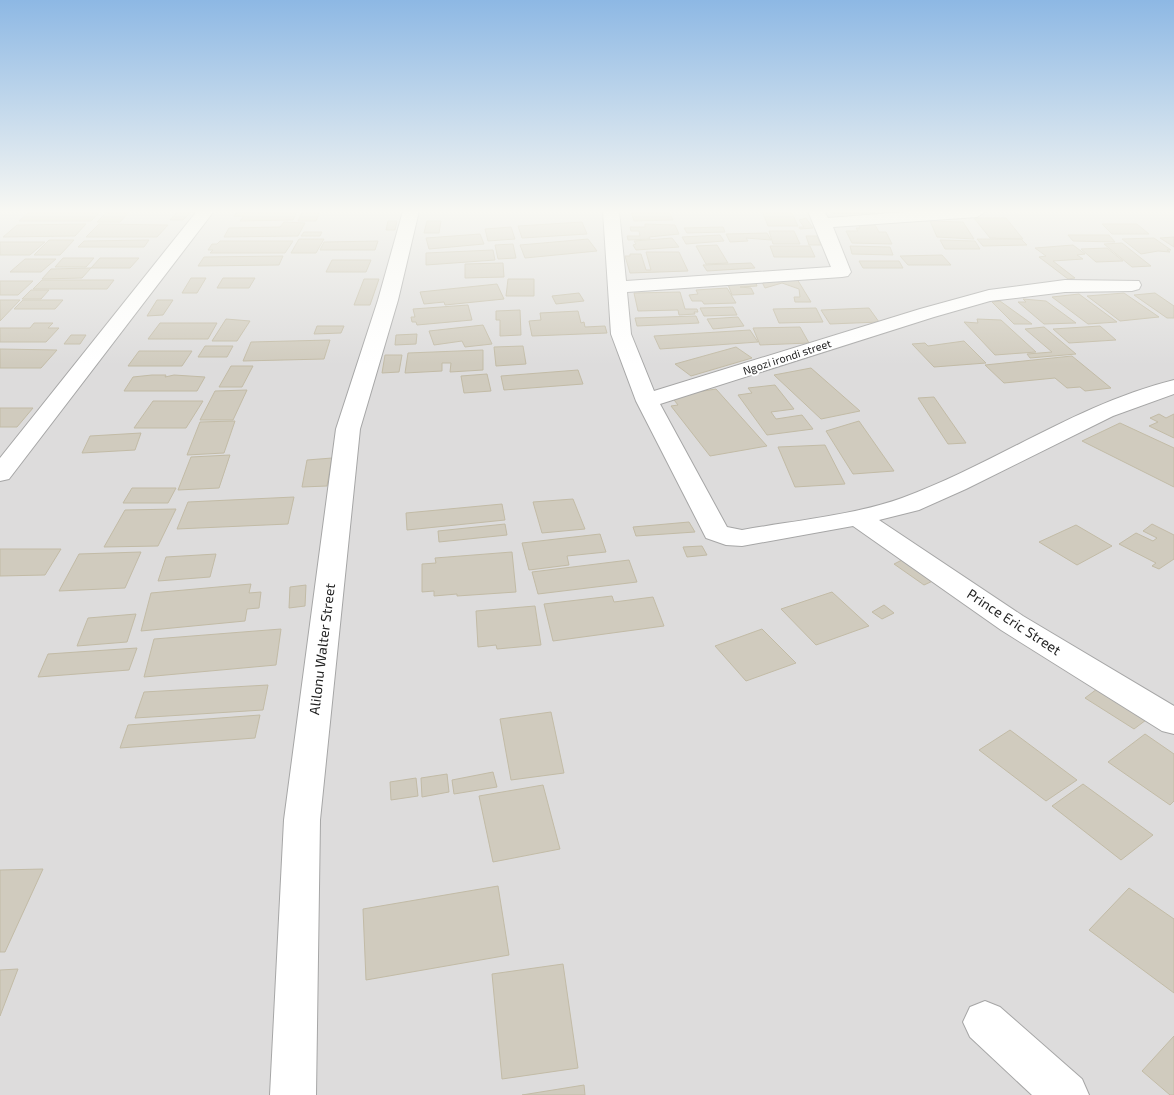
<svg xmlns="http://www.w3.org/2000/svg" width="1174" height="1095" font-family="'Exo 2',sans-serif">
<rect width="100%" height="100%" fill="#f0f0e5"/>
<path fill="#dddcdc" d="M0,211H1174V1095H0Z"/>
<path fill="#d0cbbe" stroke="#c2bba6" d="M30,211H101L91,221H19Z
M108,211H130L120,222H97Z
M178,211H192L183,220H170Z
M297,211L293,220L240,221L244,216H234L237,212Z
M303,211H320L316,221H298Z
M631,211H669L673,220L634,221Z
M762,211H791L798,226H768Z
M832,211H874L876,213L834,214Z
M806,218L813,228L800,229L799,227H804L799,220Z
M974,218H1006L1023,239L990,238Z
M388,221H397L395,230H386Z
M427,221H441L439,233H424Z
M930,221L963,222L974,239L937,237Z
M284,222L305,223L298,236L224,237L229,228L280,227Z
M582,222L587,234L522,238L518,226Z
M86,224L75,236L3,237L17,225Z
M99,224L168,225L157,237H86Z
M645,224L675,225L679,234L649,237L650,239L628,240L627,236H640L639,231H631L630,227H645Z
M1102,224H1137L1149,234H1112Z
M859,225H875L879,232H886L892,244L852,243L846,231H858L856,228H860Z
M511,227L515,239L488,241L485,229Z
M723,227L725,232L687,233L684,228Z
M769,231H794L800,244H773Z
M304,232H322L320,236H301Z
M767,233L771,240L746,238L748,241L730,242L726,234Z
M480,234L484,244L429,249L426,238Z
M720,235L724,241L686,244L682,237Z
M1068,235H1109L1115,242L1073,241Z
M806,236H817L821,245H809Z
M1174,237V247L1160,238Z
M672,238L679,247L636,250L633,245L636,244L634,241Z
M1154,238L1171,250H1167L1170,252L1158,251L1141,254L1122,239Z
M299,239H324L316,253H291Z
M588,239L597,251L525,258L520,245Z
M977,239H1021L1027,245L983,246Z
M49,240H74L60,255H34Z
M149,240L144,247H78L84,241Z
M940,240L975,241L980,249H945Z
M220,241H293L285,253H210L213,250H208L212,244H217Z
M378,241L375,250H320L324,242Z
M0,242H45L30,255H0Z
M1122,243L1151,266L1132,267L1104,244Z
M513,244L516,258L498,259L495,245Z
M717,245L728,263L706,264L696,246Z
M1073,245L1085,254L1077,255L1083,259L1053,261L1075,278L1068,279L1039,257L1046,256L1035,248Z
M770,246H810L815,257H774Z
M850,246L890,247L893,255L852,254Z
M1107,248L1123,261L1096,262L1081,249Z
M493,250L495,260L426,265V253Z
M646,252H679L688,271L630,273L625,256H630V254H641L646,270H651Z
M942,255L951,265H908L900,256Z
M283,256L279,265L198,266L204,257Z
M63,258H94L86,267H55Z
M100,258H139L130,268H91Z
M25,259H56L41,272H10Z
M332,260H371L366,272H326Z
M859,261H899L903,268H863Z
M503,263L504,277L465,278V264Z
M751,263L755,268L707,271L703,265Z
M91,268L82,278L42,279L51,269Z
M191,278H206L197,293H182Z
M223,278H255L249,288H217Z
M364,279H379L370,305H354Z
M508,279H534V296H506Z
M797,279L811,302H795L794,297H800L799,289L782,283L765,288L761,280Z
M42,280H114L107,289H33Z
M0,281H33L18,295H0Z
M755,281L757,286L740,287L751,288L754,294L732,295L727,282Z
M497,284L504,299L445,305L444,302L424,304L420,292Z
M727,288L736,303L704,304L702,301H692L689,295L698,294L696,290Z
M31,290H49L41,299H22Z
M680,292L685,309H697L698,312H694L695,314L679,315L678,310L638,311L634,293Z
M579,293L584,301L556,304L552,296Z
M1124,293L1159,317L1120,321L1087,296Z
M1155,293L1174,306V318H1167L1134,295Z
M1079,294L1117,322L1088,324L1052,297Z
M1023,299L1046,301L1076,323L1044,324L1018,302H1026Z
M0,300H20L0,321Z
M23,300H63L55,309H14Z
M157,300H173L163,315L147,316Z
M1000,301L1032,324H1014L992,302Z
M468,305L472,320L417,325L416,322H412L411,317H415L413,309Z
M733,307L737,315L704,316L700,308Z
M816,308L823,322L779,323L773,309Z
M869,308L879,322L830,324L821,310Z
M520,310L521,335L500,336V320H496V311Z
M578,311L581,323L584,322L585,327L605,326L607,333L532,336L529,321L541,320L540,313Z
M696,316L699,323L637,326L635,318Z
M738,317L744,326L713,329L707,319Z
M226,319L250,321L237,341H212Z
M977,319L1001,320L1036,352L995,355L964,322L978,323Z
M34,323H53L48,328H59L46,342H0V328H30Z
M160,323H217L208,339H148Z
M483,325L492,344L465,347L462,341L434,345L429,331Z
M317,326H344L341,333L314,334Z
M1100,326L1116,340L1069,343L1053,329Z
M800,327L809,343L760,345L753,328Z
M1044,327L1076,354L1030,358L1027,354L1052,352L1025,329Z
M750,330L758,342L660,349L654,336Z
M417,334L416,344L395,345L396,335Z
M71,335H86L80,344H64Z
M330,340L324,359L243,361L251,342Z
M964,341L986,363L934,367L912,344L925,343L928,346Z
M205,346H233L227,357H198Z
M523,346L526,364L496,366L494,347Z
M736,347L752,358L691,376L675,364Z
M0,349L57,350L41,368H0Z
M483,350V370L450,372L451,363H442V371L405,373L408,353Z
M139,351H192L182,366H128Z
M385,355H402L399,372L382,373Z
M1072,356L1111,388L1085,391L1080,387L1067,388L1055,378L1004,383L985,365Z
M231,366H253L242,387H219Z
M811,368L860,411L821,419L774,375Z
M578,370L583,384L504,390L501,376Z
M487,374L491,391L464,393L461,376Z
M152,375H166L165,377L174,375L205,377L197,391H124L133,377Z
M775,385L794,409L771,412L776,419L802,415L813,429L767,435L738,395L752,393L748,388Z
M716,389L767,446L710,456L671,406L678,405L671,396Z
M247,390L233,420H200L215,391Z
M934,397L966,443L948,444L918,398Z
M153,401H203L186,428H134Z
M0,408H33L17,427H0Z
M1159,414L1166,418L1174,414V438L1149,426L1158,422L1150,418Z
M235,421L224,453L187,455L200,422Z
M859,421L894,471L853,474L826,431Z
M1120,423L1174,448V487L1082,441Z
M141,433L135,450L82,453L90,436Z
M825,445L845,484L795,487L778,447Z
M230,455L219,488L178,490L191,457Z
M332,458L327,486L302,487L307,460Z
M132,488H176L168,503H123Z
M294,497L288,524L177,529L188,502Z
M573,499L585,529L542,533L533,502Z
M502,504L505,520L407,530L406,513Z
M176,509L158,546L104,547L125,510Z
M689,522L695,532L636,536L633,527Z
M505,524L507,535L439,542L438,531Z
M1152,524L1174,535V559L1159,569L1152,566L1156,563L1119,544L1136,533L1153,541L1157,538L1143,531Z
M1076,525L1112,546L1077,565L1039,542Z
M600,534L606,552L567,556L569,565L529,570L522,543Z
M702,546L707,555L687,557L683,547Z
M0,549H61L45,575L0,576Z
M141,552L125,588L59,591L79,554Z
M512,552L516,592L457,596V594L434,596V591L422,592V564L436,563L435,558Z
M216,554L210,577L158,581L166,557Z
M906,558L937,579L924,585L894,564Z
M629,560L637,582L538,594L532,572Z
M251,584L249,593L261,592L259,608L247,609L245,621L141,631L151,593Z
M306,585L305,606L289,608L290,587Z
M832,592L869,626L816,645L781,609Z
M612,596L614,602L653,597L664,626L553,641L544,604Z
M884,605L894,613L882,619L872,612Z
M535,606L541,645L497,649L496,645L478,647L476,611Z
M136,614L127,642L77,646L88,618Z
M281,629L276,665L144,677L154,639Z
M762,629L796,663L746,681L715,646Z
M137,648L129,670L38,677L48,654Z
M268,685L263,710L135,718L144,692Z
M1101,686L1150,717L1134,729L1085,698Z
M551,712L564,773L511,780L500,719Z
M260,715L255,738L120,748L128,725Z
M1010,730L1077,780L1046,801L979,750Z
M1145,734L1174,754V801L1170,805L1108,762Z
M493,772L497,787L454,794L452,780Z
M447,774L449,792L422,797L421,778Z
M416,778L418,796L391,800L390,782Z
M1083,784L1153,835L1121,860L1052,806Z
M543,785L560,849L493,862L479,796Z
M43,869L5,952H0V870Z
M498,886L509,955L366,980L363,909Z
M1129,888L1174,919V993L1089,930Z
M563,964L578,1068L502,1079L492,974Z
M18,969L0,1016V970Z
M1174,1036V1095H1170L1142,1071Z
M584,1085L585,1095H522Z"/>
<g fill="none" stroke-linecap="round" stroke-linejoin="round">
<defs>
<path id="minor" d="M197,211H214L9,479L0,481V458Z
M403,211H419L398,300L360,429L320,820L316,1095H270L284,820L336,429L378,300Z
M603,211H619L626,281L831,267L808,211H824L828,218L918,211L985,212L977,217L833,227L851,272L848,276L842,277L627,292L631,334L654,391L920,309L989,290L1065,280L1139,281L1141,285L1139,289L1132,291L1065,292L990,301L934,317L660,404L727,527L742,530C792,521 855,515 902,498C995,464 1077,404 1174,380V394L1113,416L966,489L919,510L879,520L1023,616L1174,706V734L1162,731L1001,630L853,526L742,546L726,545L706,538L636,401L611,334Z
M985,1001L1000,1007L1082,1079L1089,1095H1032L970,1037L963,1022L970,1007Z"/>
</defs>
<use href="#minor" stroke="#a6a6a6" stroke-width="2"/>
<use href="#minor" fill="#fff" fill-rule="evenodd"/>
</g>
<linearGradient id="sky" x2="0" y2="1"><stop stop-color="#8db8e4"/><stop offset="0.58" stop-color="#f8f8f3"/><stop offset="1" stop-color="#f8f8f3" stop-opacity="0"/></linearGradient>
<rect width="1174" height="365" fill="url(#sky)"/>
<g text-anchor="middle" stroke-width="4" stroke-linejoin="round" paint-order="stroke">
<g font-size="11" fill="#1f1f1f" stroke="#fff">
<text transform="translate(787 357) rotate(-18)" y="4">Ngozi irondi street</text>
</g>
<g font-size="14" fill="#1f1f1f" stroke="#fff">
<text transform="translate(1014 622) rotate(33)" y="5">Prince Eric Street</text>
<text transform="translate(322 649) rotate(-83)" y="5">Alilonu Walter Street</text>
</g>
</g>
</svg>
